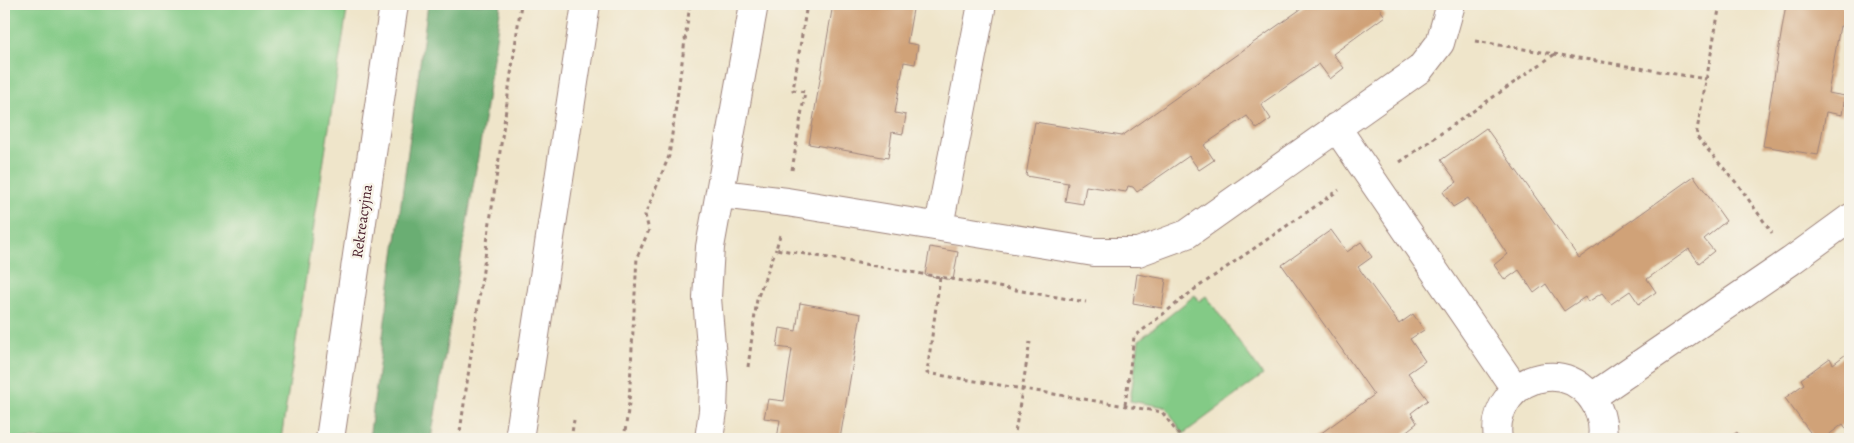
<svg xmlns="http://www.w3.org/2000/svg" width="1854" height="443" font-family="Alegreya,serif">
<rect width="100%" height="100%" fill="#f7f3e8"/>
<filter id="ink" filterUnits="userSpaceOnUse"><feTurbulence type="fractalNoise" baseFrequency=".02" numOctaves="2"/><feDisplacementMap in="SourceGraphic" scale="10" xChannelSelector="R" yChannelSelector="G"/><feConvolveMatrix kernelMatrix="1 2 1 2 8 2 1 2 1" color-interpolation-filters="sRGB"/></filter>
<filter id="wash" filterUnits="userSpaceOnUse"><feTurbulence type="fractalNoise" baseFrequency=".0096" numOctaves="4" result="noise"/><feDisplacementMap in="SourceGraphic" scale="20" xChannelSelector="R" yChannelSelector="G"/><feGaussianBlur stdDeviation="1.12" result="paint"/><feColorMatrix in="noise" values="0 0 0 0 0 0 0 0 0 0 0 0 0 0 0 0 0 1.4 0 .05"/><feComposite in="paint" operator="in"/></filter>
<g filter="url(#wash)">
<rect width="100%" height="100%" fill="#efe5ca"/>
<path fill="#83ca86" stroke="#667458" d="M4,4H348L281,439H4Z
M1195,295L1199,301L1206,296L1263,375L1183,434L1166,407L1130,401L1139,340Z"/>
<path fill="#6aae73" stroke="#5a664f" d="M428,4H501L482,133L431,439H369Z"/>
<g id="blocks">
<path fill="#d0a278" d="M833,4H914L907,43L918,45L915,64L904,62L895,113L906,115L903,134L892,132L888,158L809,144Z
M1308,4H1382L1381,11L1385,16L1333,54L1344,68L1330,79L1319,64L1261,104L1271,119L1257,129L1247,116L1204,145L1214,160L1199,170L1189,156L1137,192L1133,187L1128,186L1126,192L1086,186L1083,204L1065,201L1068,183L1026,176L1035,122L1122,136Z
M1786,4H1843L1842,7L1850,9V28L1840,26L1828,93L1845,96L1842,115L1826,112L1818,155L1763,146Z
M1486,128L1579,258L1694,176L1726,221L1704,239L1714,251L1699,263L1689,249L1647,279L1656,292L1639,304L1630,291L1611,304L1602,293L1588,302L1585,297L1564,311L1546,284L1534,293L1519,270L1505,280L1494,265L1507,254L1493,233L1468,198L1453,207L1443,192L1457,182L1441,160Z
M1331,230L1347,252L1361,242L1372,257L1358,267L1399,324L1413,314L1424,330L1410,339L1425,361L1408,373L1428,400L1411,413L1417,423L1404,433L1408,439H1313L1374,395L1282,265Z
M930,247L958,252L953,280L925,275Z
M1137,274L1166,279L1162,308L1133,303Z
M800,303L861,314L840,439H777L780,420L764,418L768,399L784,401L792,349L777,347L780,328L796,331Z
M1850,351V434L1843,424L1823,439H1815L1785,398L1804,384L1801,379L1830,358L1833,364Z
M1737,432L1742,439H1727Z"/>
</g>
</g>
<g filter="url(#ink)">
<use href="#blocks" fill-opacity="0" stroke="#9c827a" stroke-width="1"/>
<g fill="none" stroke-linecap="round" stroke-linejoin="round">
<defs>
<path id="minor" d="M1336,127L1516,390
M721,194L787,202L1094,252H1138L1187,234L1420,69L1440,43L1451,4
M939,226L982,4
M1592,397L1791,261L1850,218
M330,439L394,4
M709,439L713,411L714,382L707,298L710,247L754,4
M1498,439C1493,409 1515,380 1546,377C1581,373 1607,407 1602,439"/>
<path id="tertiary" d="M519,439L586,4"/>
</defs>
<use href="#minor" stroke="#9c827a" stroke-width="30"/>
<use href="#tertiary" stroke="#9c827a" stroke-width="30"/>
<path stroke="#9c827a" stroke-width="3" stroke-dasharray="4 4" stroke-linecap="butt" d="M1720,4L1696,136L1739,186L1772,233
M1475,41L1706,79
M1400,162L1555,54
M792,170L805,92L793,90L807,4
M780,235L776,249L1086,302
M940,277L927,373L1162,412L1182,439
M748,367L757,299L776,249
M1125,405L1134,337L1195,289L1339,190
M459,439L521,4
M571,439L574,420
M624,439L629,403L637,257L649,230L645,215L669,156L690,4
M1014,439L1030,342"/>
<use href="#minor" stroke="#fff" stroke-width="28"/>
<use href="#tertiary" stroke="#fff" stroke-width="28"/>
</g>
</g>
<g text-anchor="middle" stroke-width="5" stroke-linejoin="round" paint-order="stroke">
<g font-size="15" fill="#4a1f2b" stroke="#f7f3e8">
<text transform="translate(362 221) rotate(-82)" y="5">Rekreacyjna</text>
</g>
</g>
<rect width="1854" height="443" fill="none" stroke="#f7f3e8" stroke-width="20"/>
</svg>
